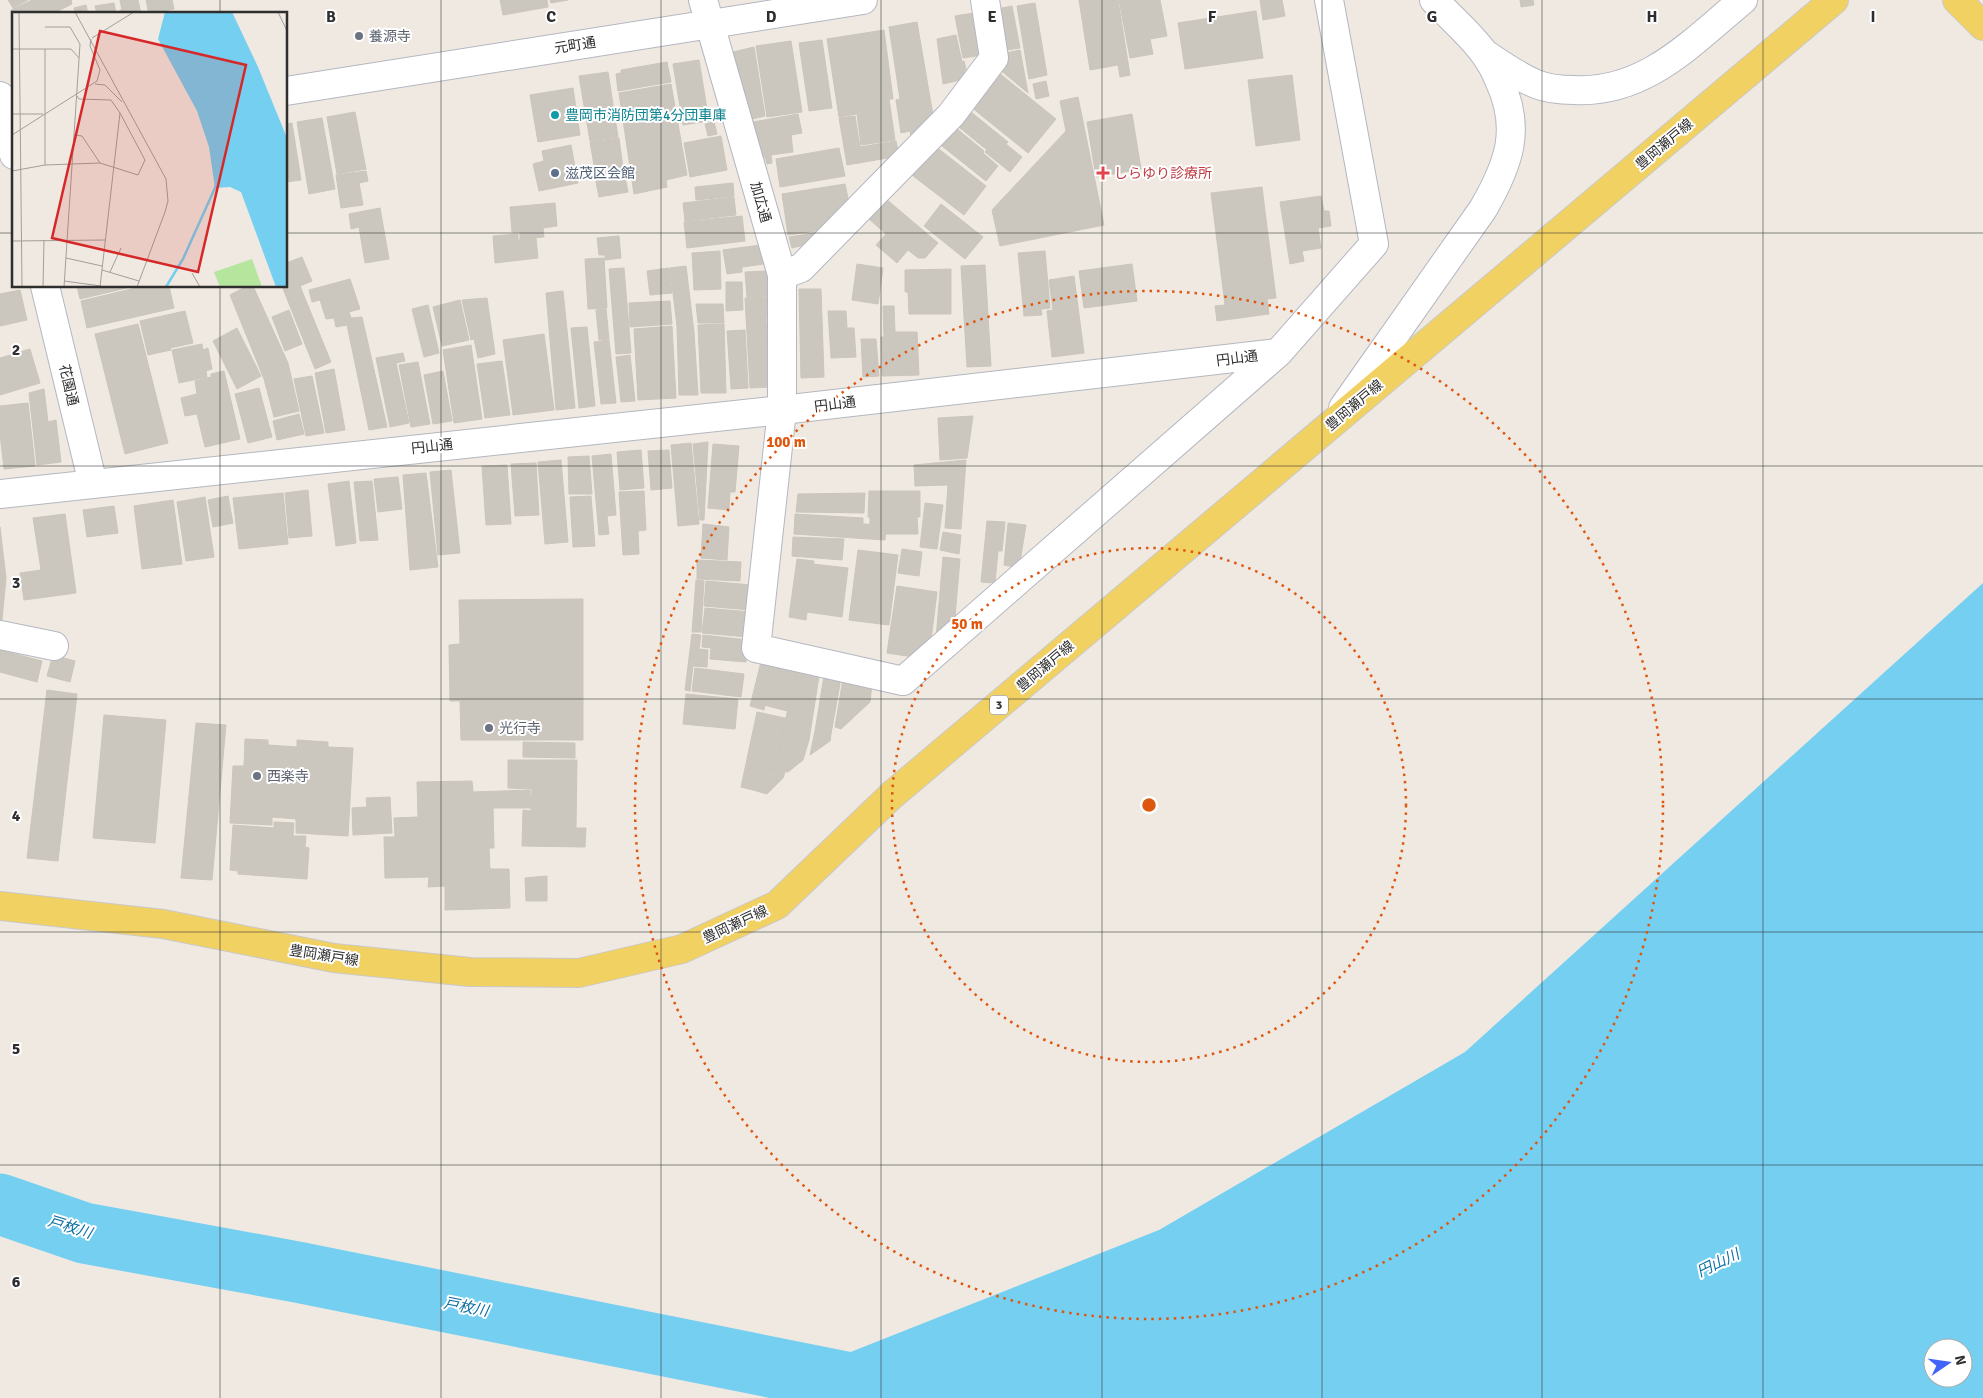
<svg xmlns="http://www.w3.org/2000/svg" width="1983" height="1398" font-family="Signika,'Noto Sans JP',sans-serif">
<rect width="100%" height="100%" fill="#efe9e1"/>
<path fill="#75cff0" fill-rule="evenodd" d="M1983,583V1398H807L800,1372L1159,1230L1465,1052ZM1933,1348H1963V1378H1933Z"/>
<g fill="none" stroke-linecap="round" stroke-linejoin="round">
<path stroke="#75cff0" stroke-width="61" d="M0,1204L84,1233L297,1272L860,1385L936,1398"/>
</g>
<path fill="#cbc7bf" stroke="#cbc5ba" d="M8,0H28L13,8Z
M32,0H72L71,1L72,4L52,14H14V20L11,10Z
M120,0H138L141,14H120V10H122Z
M146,0H172L174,9L149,14Z
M500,0H547L548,7L503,15Z
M550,0H568L551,3Z
M1079,0H1118L1130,75L1120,77L1118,65L1090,70Z
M1119,0H1160L1167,36L1150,39L1153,54L1130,58Z
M1260,0H1282L1285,16L1263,20Z
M1520,0H1533L1534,5L1521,7Z
M114,3L116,14H97L95,6Z
M1035,3L1047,75L1029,79L1017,6Z
M86,5L88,14H75L74,8Z
M1012,6L1020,48L1000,51L992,10Z
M1256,11L1263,58L1185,69L1178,23Z
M974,13L982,55L963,58L955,16Z
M917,22L934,121L918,134L911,136L910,131L901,133L896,100L900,99L889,27Z
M884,30L893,99H889L895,140L861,145L857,114L839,117L827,39Z
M956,35L962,62L964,61L966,70H964L965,79L943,84L937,39Z
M822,40L832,108L809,111L799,43Z
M791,41L802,112L767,117L756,46Z
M754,47L765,116L752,119L733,52Z
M1020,50L1028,93L998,68L1001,54Z
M699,60L709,121L683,125L673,64Z
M667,62L671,82L618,91L616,74L621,73V70Z
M608,72L618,137L590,141L579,76Z
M999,73L1056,119L1028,153L971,107Z
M1292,75L1300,140L1256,146L1248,80Z
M1046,81L1049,96L1036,99L1033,84Z
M671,84L687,175L666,180L667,187L634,194L619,93Z
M573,88L580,135L538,142L530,95Z
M1078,97L1104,225L1000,246L992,210L1066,131L1060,101Z
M966,108L1008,142L1006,144L1022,157L1010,172L985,152L987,150L954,123Z
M355,112L366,169L337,174L327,117Z
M798,114L802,133L791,135L793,152L771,155L772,163L767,164L765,157H763L753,122Z
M1132,114L1141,169L1096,177L1087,122Z
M855,116L860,147L896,141L899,156L847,165L839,118Z
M322,118L335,189L309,194L297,122Z
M714,122L717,134L708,136L705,124Z
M292,123L301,180L286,182V124Z
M951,124L984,151L983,153L998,166L986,181L937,142Z
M721,136L727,170L690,177L684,143Z
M619,138L622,161L594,165L590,142Z
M571,145L578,183L539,191L533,164L544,161L542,151Z
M935,146L986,186L964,215L912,175Z
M839,148L845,176L780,187L776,159Z
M622,161L628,192L599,197L593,166Z
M366,171L368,181L359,183L363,205L341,208L336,175Z
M733,183L734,196L696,200L695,187Z
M845,184L850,208L829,229L788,235L782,194Z
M1262,187L1276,298L1267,299L1269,314L1217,321L1215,306L1225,305L1211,193Z
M1321,196L1324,211H1329L1331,226L1318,228L1321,248L1302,251L1304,261L1290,264L1280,202Z
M734,197L736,215L685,221L683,203Z
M886,199L938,243L925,258H918L908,250L897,263L876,245L886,234L869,219Z
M555,203L557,226L543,228L544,237L520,239V232H512L510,207Z
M941,204L983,237L965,259L924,226Z
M380,208L389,259L365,263L359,227L351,229L349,214Z
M742,216L745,241L687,248L684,222Z
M815,233L817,242L792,248L789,237Z
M518,234V240L536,238L538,258L495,263L493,236Z
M619,236L621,258L605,260V255H599L597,238Z
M761,245L764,264L742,267V272L727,274L723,250Z
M720,251L721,289L694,290L692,253Z
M1045,251L1050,308L1041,309L1042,315L1024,316L1018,253Z
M302,257L312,281L300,286L331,362L315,369L282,286H286V263Z
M604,258L607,308L588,309L585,259Z
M857,264L883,268L878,304L852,300Z
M1132,264L1137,301L1084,308L1079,271Z
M985,265L991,366L967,367L961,266Z
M686,266L694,332L698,395H679L677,326L670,268Z
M624,268L631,353L616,354L609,269Z
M669,268L672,293L650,295L647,271Z
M951,269V314H909L908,292H905V270Z
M768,271L769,296L747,297L745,272Z
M1074,276L1084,353L1052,357L1047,311L1053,310L1049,280Z
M350,279L360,309L349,312L351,318L362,317L387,427L369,430L347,325L336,327L334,318L326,319L320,300L312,302L309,290Z
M726,282H742L743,310L726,311Z
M77,286H135L80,299Z
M144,286H169L174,308L87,328L81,301Z
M247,286H253L288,363L299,411L274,417L264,379L230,295Z
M799,289H821L824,377L801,378Z
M20,290L27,320L0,326V294Z
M563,291L575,408L556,410L546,293Z
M768,297L770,318H766L770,387L750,388L745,298Z
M487,298L495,354L478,358L474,339L471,340L462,300Z
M460,300L469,340L442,346L433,307Z
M670,301L672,324L630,327L629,303Z
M696,304H723L724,323H698Z
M428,305L439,353L424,357L412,309Z
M883,306H894L895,332H917L919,375L882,376L881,337H884Z
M606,309L609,339L599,340L596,310Z
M289,310L302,344L285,351L272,317Z
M185,311L193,343L170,348L171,350L148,355L140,321Z
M828,311H846L847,328H854L856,357L831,358Z
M138,324L168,443L125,454L95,334Z
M724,324L726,393H701L698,325Z
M672,326L676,398L638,400L634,329Z
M587,327L595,406L579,408L571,328Z
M237,328L261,376L237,389L213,341Z
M745,330L748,388L731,389L727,331Z
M544,334L554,410L513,415L503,340Z
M861,339H876L879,376L863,377Z
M609,340L616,403L601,404L594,342Z
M202,344L203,350L208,348L212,369L206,371L207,377L179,383L172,350Z
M471,345L482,419L454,423L443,350Z
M30,349L40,383L0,395V358Z
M403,353L405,361L396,363L409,423L390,427L376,358Z
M630,355L635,401L621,402L616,357Z
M502,361L510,415L485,418L477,364Z
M418,362L430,424L411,427L399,365Z
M334,369L345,430L326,433L315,373Z
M224,371L240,439L205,447L197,414L185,416L181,398L197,394L195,381L211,377V374Z
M443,371L452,421L433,424L424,375Z
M312,376L324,433L306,436L294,379Z
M259,388L272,437L248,443L235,394Z
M44,389L48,422L56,420L61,462L37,465L29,393Z
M28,403L35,466L4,469L0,434V406Z
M299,414L304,434L277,440L273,421Z
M973,416L967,458L940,460L938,418Z
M708,442L704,520H700L693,444Z
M691,443L699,524L678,526L671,445Z
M713,444L739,446L735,492H730L729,510L708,508Z
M641,450L644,488L620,490L617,452Z
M669,450L672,488L651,490L648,451Z
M611,454L616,515L607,516L609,534L599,535L592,456Z
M589,456L592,494H569L568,457Z
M561,460L568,542L545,544L538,462Z
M966,460L961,529L945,528L948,485L915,486L914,465Z
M536,463L539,515L515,516L511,464Z
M507,465L511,524L486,525L482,466Z
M451,470L460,553L438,555L430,472Z
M426,473L438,567L410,570L403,475Z
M398,477L402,509L378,512L374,479Z
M349,481L356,543L336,546L328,484Z
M372,481L378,540L360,541L354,482Z
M308,490L312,536L289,538L285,493Z
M644,491L646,530L638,531L639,554L623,555L619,492Z
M869,491H899V517H868Z
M899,491H920V517H899Z
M283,493L288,544L239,549L233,498Z
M865,493L864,513L796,512L798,494Z
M228,496L233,523L213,527L208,500Z
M591,496L595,546L573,547L570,497Z
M205,497L214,557L186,561L177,502Z
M173,500L182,564L142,569L134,506Z
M925,503L943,505L937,549L920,547Z
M114,506L118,533L87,537L83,510Z
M65,514L76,593L24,600L20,573L41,570L33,518Z
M795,514L863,518V524L886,525L885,540L794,534Z
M870,517H917L918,534H886V525L870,524Z
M987,521L1005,522L1002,551H998L995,583L981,582Z
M1008,523L1026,525L1019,568L1004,565Z
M703,524L729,527L727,560L701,558Z
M0,527L6,578L2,620H0Z
M943,532L961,535L959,554L940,550Z
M793,537L844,539L842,560L792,556Z
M902,549L922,552L919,576L898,573Z
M858,550L898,555L889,625L849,620Z
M943,557L960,559L954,628L936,638Z
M797,559L814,561L806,620L789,617Z
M697,560L741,562L740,581L697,579Z
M813,564L848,568L842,617L807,612Z
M696,580L704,581L701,632H692Z
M706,581L752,585L750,610L704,606Z
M897,586L937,592L930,648L921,658L887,653Z
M583,599V740H461L460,701H450L449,645L460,644L459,600Z
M705,608L750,612L748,637L702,633Z
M692,634L701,635L699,649L708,650L707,667L693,666L690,691L685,690Z
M703,635L748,640L746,662L710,659L711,648L702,647Z
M0,650L42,661L37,682L0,672Z
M53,655L75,661L70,682L47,676Z
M761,662L775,665L764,710L750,706Z
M775,665L797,671L787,711L764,705Z
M695,668L744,674L741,697L692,691Z
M797,671L819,676L809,740L782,734Z
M824,676L841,678L831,734L815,731Z
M843,679L872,684L870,702L841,729L835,727Z
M47,690L77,694L58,861L27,858Z
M686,694L738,699L735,729L683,724Z
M757,712L785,718L775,770L758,765L753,790L741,787Z
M104,715L166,720L155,843L93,838Z
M196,723L226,725L212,880L181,878Z
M815,731L831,734L830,741L810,755Z
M782,734L809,740L803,760L788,772L775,770Z
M245,739L268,740V745L297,747V740L328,742V747L353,748L348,836L296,833V819L272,817V825L230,823L233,766H244Z
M523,742L575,743V758L523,757Z
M508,760H577L576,828H586L585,847L522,846L523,810L531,811L532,789L508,788Z
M758,765L785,772L783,778L767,794L753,790Z
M472,781L473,792L530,790L531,808H493L494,848H489L490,869H509L510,908L445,910V886L428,887L429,877L385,878L384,837H395L394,818L418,817L417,782Z
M390,797L392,833L353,835L352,808L367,807L366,798Z
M274,822L294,823L293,836H306L305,847L309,848L307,879L238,874V871L230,870L233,825L274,828Z
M547,876V901H526L525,878Z"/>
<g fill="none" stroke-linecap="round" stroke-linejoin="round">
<defs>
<path id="minor" d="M703,0L782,275V410L756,648L903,681L1278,353
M1487,55C1503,66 1519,77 1536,84C1548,89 1561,90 1574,90C1645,94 1692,42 1743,0
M286,91L863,0
M0,96L14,155
M782,275L801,268L951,115L994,58L985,0
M45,286L93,484
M1343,408L1483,209C1509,164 1522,129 1499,80C1495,70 1490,61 1484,53C1470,34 1450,17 1434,0
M0,494L782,410L1278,353L1374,244L1329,0
M0,635L54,646"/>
<path id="major" d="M1957,0L1983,26
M0,906L163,924L334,958L470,972L579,973L682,949L777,905L892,795L1834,0"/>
</defs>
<use href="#minor" stroke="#b4b7c1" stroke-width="30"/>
<use href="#major" stroke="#c9c9c9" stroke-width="30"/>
<use href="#minor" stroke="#fff" stroke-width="28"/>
<use href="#major" stroke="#f2d163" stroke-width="28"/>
</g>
<path fill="none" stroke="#2e2e2e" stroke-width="1" stroke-opacity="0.55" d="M220,0V14M441,0V1398M661,0V1398M881,0V1398M1102,0V1398M1322,0V1398M1542,0V1398M1763,0V1398M0,233H14M286,233H1983M220,286V1398M0,466H1983M0,699H1983M0,932H1983M0,1165H1983"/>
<g fill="none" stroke="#df570e" stroke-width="2.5" stroke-dasharray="2.5 5">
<circle cx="1149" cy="805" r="257"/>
<circle cx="1149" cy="805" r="514"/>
</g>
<g fill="#6b7280" stroke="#fff" stroke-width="2">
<circle cx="359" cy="36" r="5"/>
<circle cx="489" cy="728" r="5"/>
<circle cx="257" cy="776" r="5"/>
</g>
<circle fill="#0f9aa8" stroke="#fff" stroke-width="2" cx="555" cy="115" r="5"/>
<circle fill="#5c6f8a" stroke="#fff" stroke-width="2" cx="555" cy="173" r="5"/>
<path fill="#e0444e" stroke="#fff" stroke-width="2" d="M1100.5 165.5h5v5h5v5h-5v5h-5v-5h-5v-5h5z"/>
<g text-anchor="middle" stroke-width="4" stroke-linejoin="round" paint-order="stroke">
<rect fill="#fff" stroke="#6d6d6d" stroke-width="1" x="990" y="695.5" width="18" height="19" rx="4"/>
<g font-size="12" font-weight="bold" fill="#2e2e2e">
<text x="999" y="709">3</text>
</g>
<g font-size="14" fill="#5b616d" stroke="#fff" text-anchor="start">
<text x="369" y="41">養源寺</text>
<text x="499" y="733">光行寺</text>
<text x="267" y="781">西楽寺</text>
</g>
<g font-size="14" fill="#2e2e2e" stroke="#fff">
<text transform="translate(575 45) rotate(-9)" y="5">元町通</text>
<text transform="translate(1664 144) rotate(-40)" y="5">豊岡瀬戸線</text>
<text transform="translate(761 202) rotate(74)" y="5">加広通</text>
<text transform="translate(1237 358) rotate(-7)" y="5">円山通</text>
<text transform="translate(69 385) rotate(77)" y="5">花園通</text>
<text transform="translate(835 404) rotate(-7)" y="5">円山通</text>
<text transform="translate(1354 405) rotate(-40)" y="5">豊岡瀬戸線</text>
<text transform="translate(432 446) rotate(-6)" y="5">円山通</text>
<text transform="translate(1045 666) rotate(-40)" y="5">豊岡瀬戸線</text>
<text transform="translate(735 924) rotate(-25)" y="5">豊岡瀬戸線</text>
<text transform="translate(324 955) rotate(9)" y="5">豊岡瀬戸線</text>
</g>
<g font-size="14" fill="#0d838f" stroke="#fff" text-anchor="start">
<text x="565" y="120">豊岡市消防団第4分団車庫</text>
</g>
<g font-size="14" fill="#4e5e75" stroke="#fff" text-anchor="start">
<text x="565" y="178">滋茂区会館</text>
</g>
<g font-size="14" fill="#be3a42" stroke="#fff" text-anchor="start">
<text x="1114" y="178">しらゆり診療所</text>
</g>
<g font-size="15" font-style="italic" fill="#0d6fa3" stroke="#fff">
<text transform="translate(70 1227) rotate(17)" y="5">戸枚川</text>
<text transform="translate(1718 1263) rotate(-26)" y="5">円山川</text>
<text transform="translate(466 1307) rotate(11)" y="5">戸枚川</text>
</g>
</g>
<g transform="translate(12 12)">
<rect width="275" height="275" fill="#efe9e1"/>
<path d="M240,247L250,275H208L202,260Z" fill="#b6e59e"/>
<path d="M153,0H220L246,55L275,126V275H264L229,180L218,175L203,176L197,135L185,99L146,27Z" fill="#75cff0"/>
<path fill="none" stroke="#75cff0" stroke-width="2.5" d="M154,275L171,247L207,167"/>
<path fill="none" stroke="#a29e99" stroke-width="1" d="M7,0L10,275M63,0L154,167L156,189L153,200L125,275M266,0L275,19M33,15H58L68,32L52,275M80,26L122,0M0,37H59L67,46M33,37V153M83,72L93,73L110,90M65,84L67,87L99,88L108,101L88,275M0,102H31M0,123L85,69L88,58L78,34L79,27M62,123L70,124L88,151M0,159L33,153L88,151L126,163L133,148L108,101M0,229L93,228M54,246L90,254M90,258L127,269M98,260L109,236M180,261L188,275M52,269L89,274M31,275L32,228"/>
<path fill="#d62828" fill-opacity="0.15" stroke="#d62828" stroke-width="2.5" d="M88,19L234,53L186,260L40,226Z"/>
<rect width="275" height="275" fill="none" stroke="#2e2e2e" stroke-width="2.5"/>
</g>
<g font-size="16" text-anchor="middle" font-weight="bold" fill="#2e2e2e" stroke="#fff" stroke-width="4" stroke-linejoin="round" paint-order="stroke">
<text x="331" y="22">B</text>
<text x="551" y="22">C</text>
<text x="771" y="22">D</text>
<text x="992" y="22">E</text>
<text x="1212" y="22">F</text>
<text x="1432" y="22">G</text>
<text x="1652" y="22">H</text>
<text x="1873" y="22">I</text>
<text x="16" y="355">2</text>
<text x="16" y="588">3</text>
<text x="16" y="821">4</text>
<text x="16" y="1054">5</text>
<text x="16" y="1287">6</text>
</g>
<circle cx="1149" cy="805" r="8" fill="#df570e" stroke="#fff" stroke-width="2.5"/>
<g font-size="15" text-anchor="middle" font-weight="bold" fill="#df570e" stroke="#fff" stroke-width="4" stroke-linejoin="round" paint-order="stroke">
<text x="786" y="447">100 m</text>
<text x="967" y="629">50 m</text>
</g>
<g transform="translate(1948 1363) rotate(77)"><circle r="24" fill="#ffffff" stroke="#ababab"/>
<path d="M0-4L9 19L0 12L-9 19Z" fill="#4264fb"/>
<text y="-8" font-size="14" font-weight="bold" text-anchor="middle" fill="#2e2e2e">N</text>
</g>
</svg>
